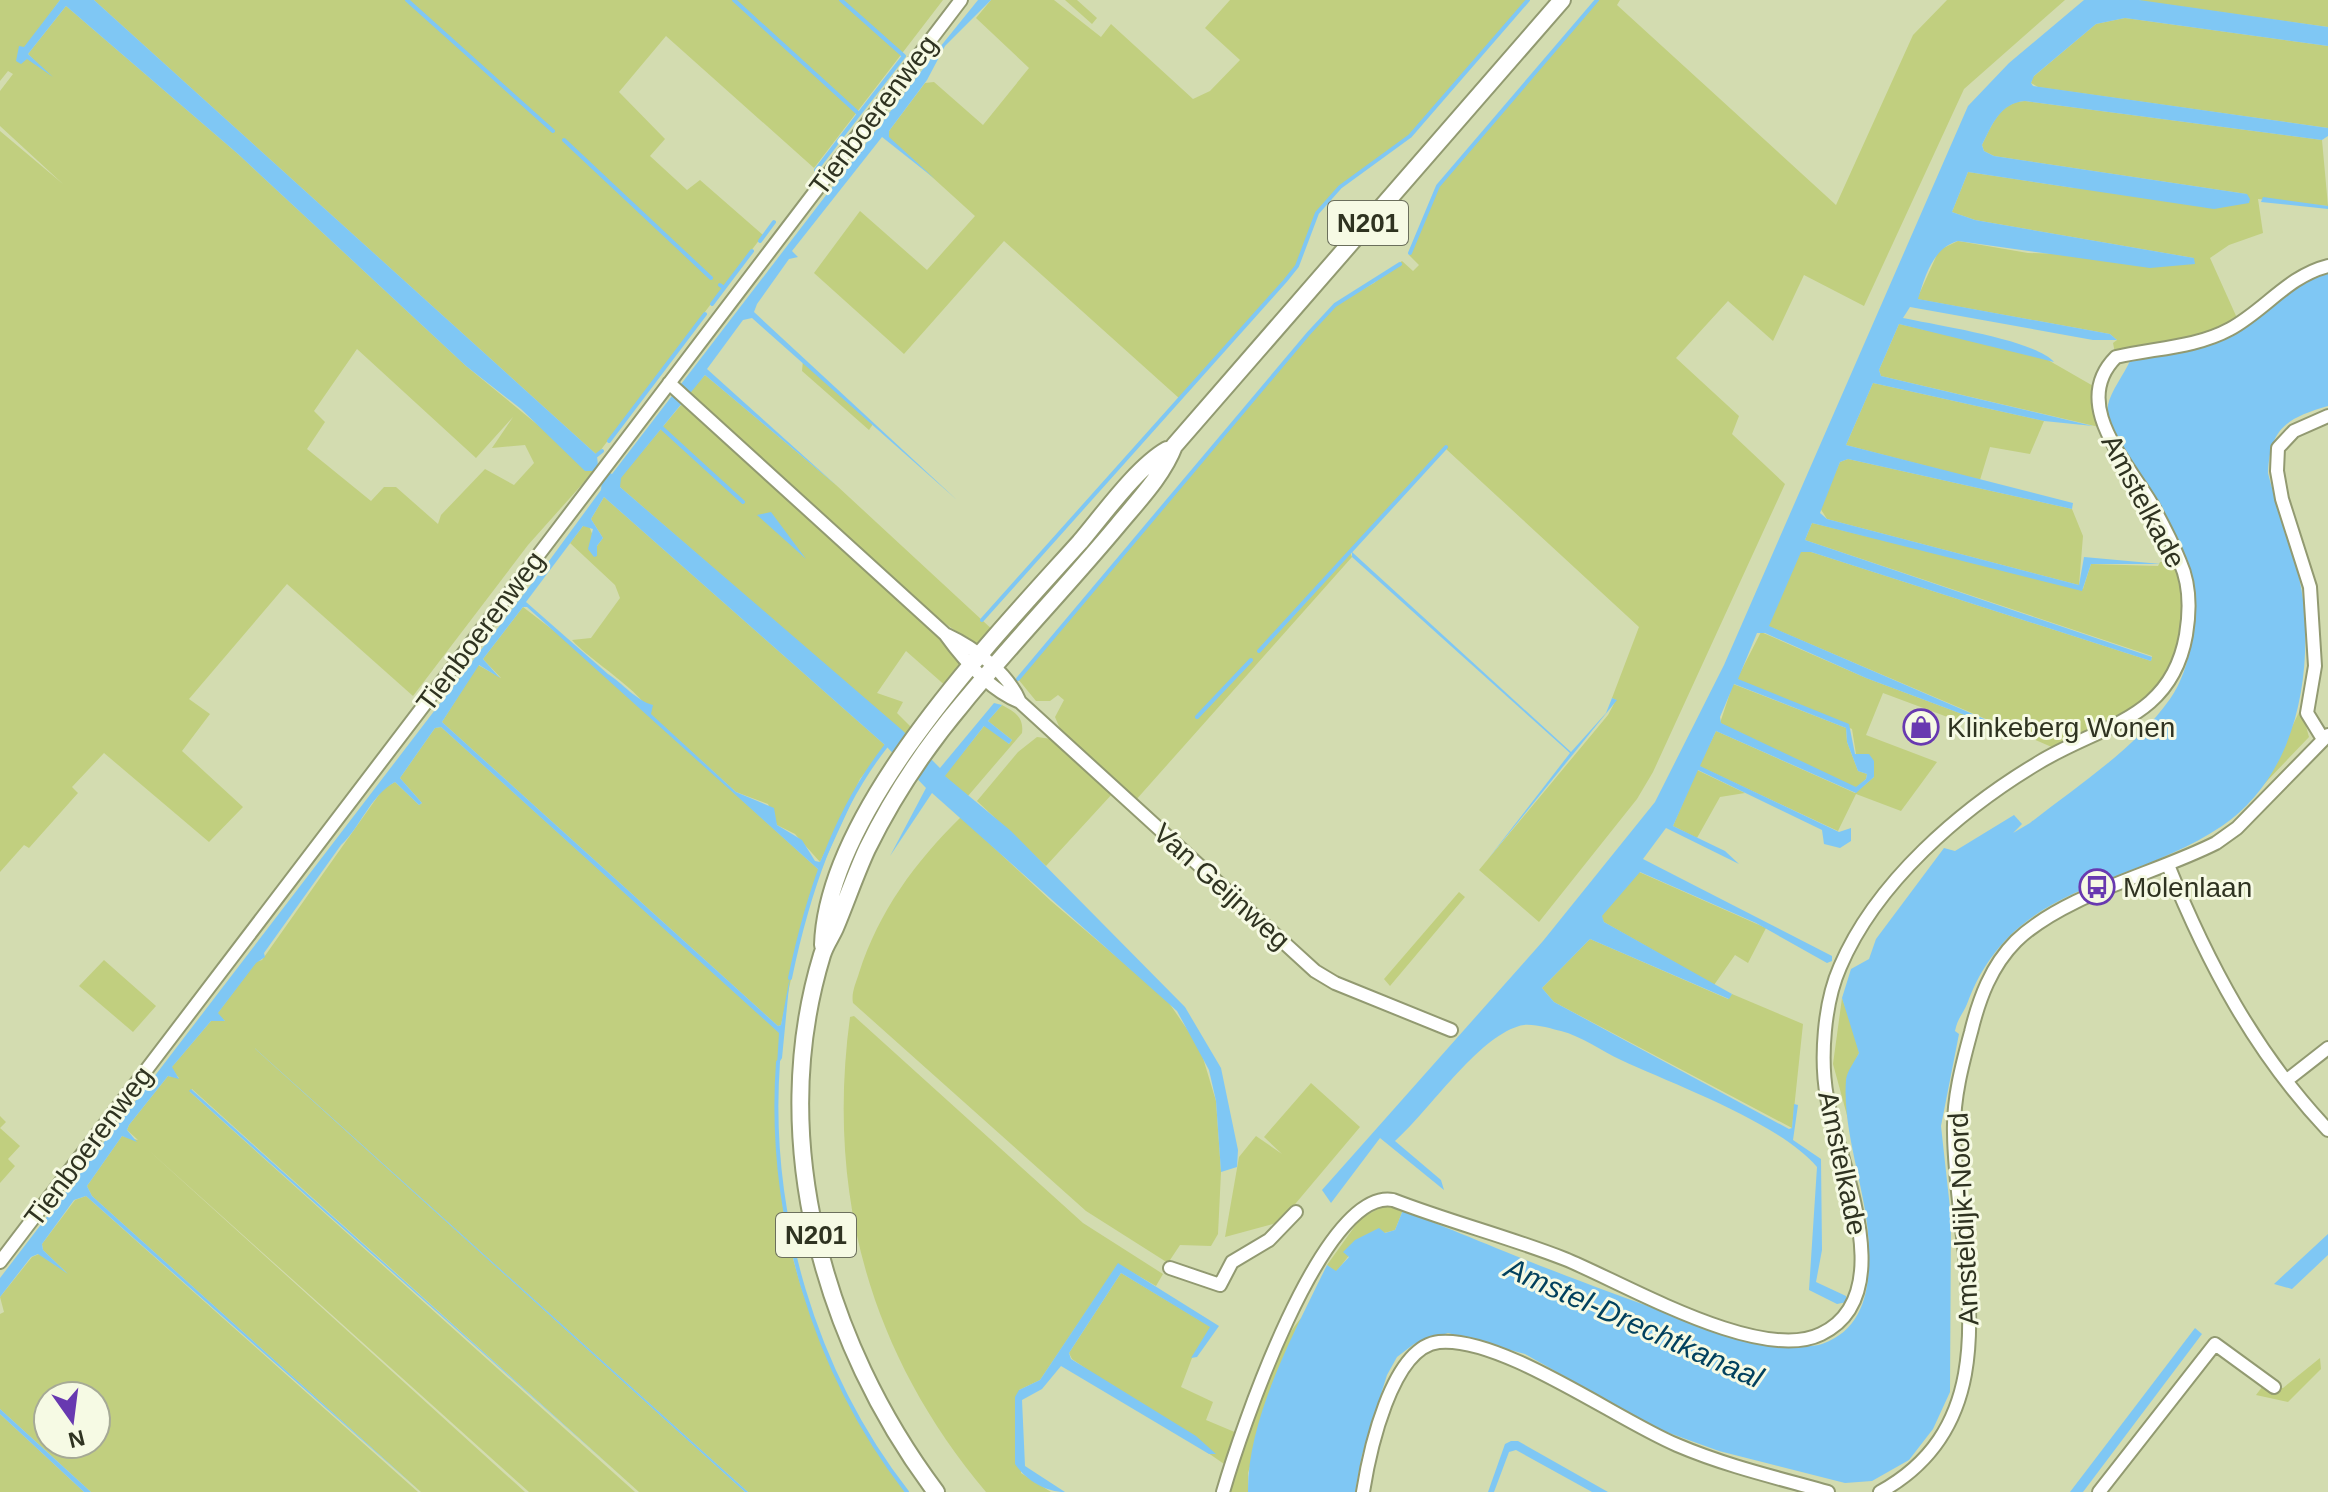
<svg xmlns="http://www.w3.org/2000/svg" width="2328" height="1492" font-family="Arial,sans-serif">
<rect width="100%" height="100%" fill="#d3dcb0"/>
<path fill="#c1cf7f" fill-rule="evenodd" d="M0,0H60L16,61L27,58L45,71L28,54L66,6L238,154L466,366L594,471L528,545L413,696L287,584L189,699L210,714L182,751L243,807L209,842L104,753L72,787L78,793L29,848L24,845L0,872V131L63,184L0,126V91L13,74L8,71L0,81ZM357,349L476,458L513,417L492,448L525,445L534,463L514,485L485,469L441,515L438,524L396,487H384L371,501L307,449L325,422L314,411Z
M94,0H943L814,168L666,36L619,92L665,139L650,156L687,190L700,180L763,235L597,455Z
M991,0H1054L1101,37L1111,24L1193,99L1210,91L1240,60L1205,28L1230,0H1528L1410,136L1340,187L1317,213L1297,266L1285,281L1180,399L1004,241L904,354L814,273L860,211L927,270L975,216L888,137L889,131L925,83L934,82L983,125L1029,68L976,18Z
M1065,0H1077L1097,18L1092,24Z
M1597,0H1620L1617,5L1836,205L1913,35L1947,0H2065L1964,89L1864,306L1804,275L1773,341L1728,301L1676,358L1739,416L1732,434L1785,484L1653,772L1637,799L1539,922L1479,870L1608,715L1616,700L1612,698L1639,627L1446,449L1350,552L1352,557L1135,801L1061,731L1055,717L1064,700L1058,695L1050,701H1036L1018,679L1309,333L1335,305L1374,283L1402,261L1413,271L1419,265L1409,255L1438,186Z
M2139,0H2328V27L2141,1Z
M2125,18L2328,46V128L2038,87L2031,83L2033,77L2096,24Z
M2025,101L2322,140L2328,206L2258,199L2263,233L2229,245L2210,258L2237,318C2199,340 2158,346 2115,353L2113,343L2117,340L2110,334L1917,299L1939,250L1958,241L2028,253L2194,258L1975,220L1952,212L1968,172L2074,188L2247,194L1994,156L1984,151L1982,145C1992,125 2000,102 2025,101Z
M1899,324L2041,356L2095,387L2099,427L1881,376L1879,370Z
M803,360L873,424L869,430L802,371Z
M705,375L836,485L996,633L981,649L932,614L688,394Z
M1873,383L2044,421L2030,454L1990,447L1980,480L1846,445Z
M681,405L716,431L936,632L964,667L948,688L906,651L877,693L903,702L897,713L914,730L908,737L620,487V478Z
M1848,459L2072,509L2083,536L2079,585L1827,519L1820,508L1840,462Z
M604,497L886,746L860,779L820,862L795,834L777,825L768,804L736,792L650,714C645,693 589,660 572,640L591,638L620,598L615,585L570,543L583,526H589L597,546L603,538L591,519Z
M1812,523L2083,589L2091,564L2158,566L2160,562L2176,561C2193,612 2184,673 2138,707C2114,724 2080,735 2054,748L1768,626L1800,552H1811L2151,661L2152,656L1805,540Z
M523,607L566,640L820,871L809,897L781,1025L778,1026L442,722L478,665L501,678L483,659Z
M1761,632L1866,678L1986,723L1977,728L1883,693L1866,735L1937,762L1901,811L1856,794L1838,831L1699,766L1716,731L1855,793L1874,777L1873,768L1856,754L1852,729L1737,679Z
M1733,684L1846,728L1847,742L1858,771L1867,774L1866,779L1856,788L1720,723Z
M1002,705C1015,712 1024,717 1022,733L968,796L944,776L985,725L1009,744L1012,740L988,721Z
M2301,708L2309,737L2246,803L2268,777Z
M441,727L780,1033C778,1085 776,1139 781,1191C792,1300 845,1404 907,1492H748L230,1026L745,1492H639L192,1089L190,1092L635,1492H529L145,1147L525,1492H421L92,1196L87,1186L122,1136L138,1140L127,1130L129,1125L168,1076L179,1078L171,1068L211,1021H225L217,1014L256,962L262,960L383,789L395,782L419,805L422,803L400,778L435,728Z
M1037,737L1052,739L1113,793L1046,866L977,801L1018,752Z
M1697,770L1745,793L1720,797L1697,838L1673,826Z
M961,817L1051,901L1167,1000L1200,1048L1216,1101L1221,1172L1218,1234L1211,1246L1180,1245L1168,1263L1086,1211L853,1003C851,993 856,983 859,973C879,911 915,862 961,817Z
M1639,872L1766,928L1748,963L1735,955L1714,985L1604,922L1601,916Z
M1459,892L1465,897L1390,986L1384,979Z
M1590,939L1728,999L1732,994L1803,1024L1792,1128L1554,1002L1542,988Z
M104,960L156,1006L133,1032L79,986Z
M1842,998L1858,1042L1859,1053L1846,1080L1851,1130L1833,1064Z
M854,1016L1083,1223L1163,1274L1156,1286L1118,1264L1040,1380L1019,1390L1021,1473L1051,1492H986C870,1354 826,1195 850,1017Z
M1311,1083L1360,1127L1280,1222L1225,1237L1239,1157L1256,1136L1282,1154L1264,1137Z
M0,1116L6,1122L0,1128L20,1146L8,1159L15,1166L0,1183Z
M86,1196L418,1492H91L0,1409V1314L4,1312L0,1297L32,1257L39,1254L67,1273L43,1250L42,1244L75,1200ZM48,1396H96V1444H48Z
M1390,1202L1403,1210L1395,1230L1362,1239L1336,1272L1327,1265L1360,1219Z
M1121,1273L1211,1327L1192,1358L1181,1387L1213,1402L1206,1420L1237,1433L1227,1466L1072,1359L1069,1353Z
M1302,1317L1288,1347L1248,1473V1492H1230C1240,1444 1270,1353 1302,1317Z
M2320,1358L2321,1369L2288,1402L2256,1395L2265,1383L2283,1388Z
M0,1414L84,1492H0Z"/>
<path fill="#7fc7f4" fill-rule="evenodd" d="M60,0H94L597,455L598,467L612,474L936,52L978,0H991L945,46L927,80L889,131V137L935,179L882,137L792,251L798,257L789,259L757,304L754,312L957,500L752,318L743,320L707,369L836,485L705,375L621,478L620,487L902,730L940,768L994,703L1002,705L988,721L1012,740L1009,744L984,726L945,776L1011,831L1185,1007L1221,1068L1238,1150L1237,1167L1221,1172L1216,1101L1209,1070L1177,1011L932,793L890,856L926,788L886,746L604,497L591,519L603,538L597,546V556L594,557L588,549L593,529L583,526L526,602L608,674C622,683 637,701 653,705L651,714L736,792L774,808L777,825L802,840L815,861L820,862L851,797L853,799L820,871L527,607H523L483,659L500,678L479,665L442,722L778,1026L781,1025L790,976L782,1058L777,1066L779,1033L441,727L435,728L400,778L422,803L419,805L395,782C370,796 360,828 341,845L264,953L265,957L256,963L218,1013L225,1021H211L172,1067L179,1079L168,1076L129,1125L127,1130L137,1142L122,1136L87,1186L92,1196L421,1492L86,1196L74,1200L42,1244L43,1250L68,1274L38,1254L31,1257L0,1297V1278L549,561L601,490L602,480L594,471H585L521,409L466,366L238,154L66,6L28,54L53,77L27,59L21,64L16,61L19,46L24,47Z
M2084,0H2139L2328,27V46L2125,18L2096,24L2034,76L2031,83L2033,86L2328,128V136L2322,140L2025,101C2000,103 1992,125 1982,145L1984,151L1994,156L2247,194L2250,199L2249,203L2214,209L1968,172L1952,212L1975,220L2194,258L2195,264L2150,268L1958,241C1933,248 1925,276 1918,299L2110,334L2117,340H2093L1910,307L1903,318C1935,325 2036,340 2054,362L1899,324L1879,370L1881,376L2093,426L2044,421L1873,383L1846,445L2073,503L2072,509L1848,459L1840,462L1820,513L1827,519L2079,585L2084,557L2161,564H2091L2082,591L1812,523L1805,540L2152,657L2151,661L1811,552H1801L1769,626L1989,721L1986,723L1866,678L1765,633H1757L1738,679L1849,724L1855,754H1869L1874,761V777L1856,793L1716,731L1700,766L1839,832L1851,828V841L1840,848L1824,844L1822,830L1698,770L1673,826L1725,851L1739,864L1666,828L1643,859L1832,956V961L1827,963L1756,923L1640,872L1602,916L1604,922L1732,994L1729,999L1590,939L1542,988L1554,1002L1789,1129L1792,1128L1794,1104L1798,1105L1793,1140L1821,1159L1822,1250L1816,1282L1846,1296L1847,1302L1837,1304L1809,1290L1817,1167C1780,1123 1675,1085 1621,1060C1602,1051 1581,1036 1561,1031C1550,1028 1529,1022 1519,1026C1476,1039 1430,1110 1395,1141L1441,1180L1444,1190L1380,1138L1331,1203L1322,1190L1543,941L1655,802L1724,665L1968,106L2009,63ZM1734,684L1846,728L1847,742L1858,771L1867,774L1866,779L1856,787L1721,723L1720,717Z
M2263,197L2328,206V209L2261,202Z
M2328,272V406C2287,418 2270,428 2268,473C2279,518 2300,563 2304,608C2311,688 2292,778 2222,826C2128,889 2012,881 1967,1004C1963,1014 1958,1017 1955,1031L1959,1034L1941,1126L1951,1217L1950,1392L1933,1429L1909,1460L1872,1481L1845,1483L1719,1451L1658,1429L1525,1354L1448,1333L1414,1344L1397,1357L1387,1375L1362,1455L1355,1492H1248C1247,1418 1295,1331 1327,1265L1336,1271L1349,1257L1343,1252L1355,1240L1379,1228L1385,1233L1395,1230L1403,1210C1474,1238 1764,1364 1822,1344C1865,1329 1870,1287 1869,1248C1868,1193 1842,1135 1846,1080C1847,1071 1855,1061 1859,1053L1842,998L1851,969L1869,959L1876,939L1944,848L1955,851L2014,815L2022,824L2013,833L2030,823C2078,785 2134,750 2170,699C2182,682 2187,663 2192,643C2209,567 2158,512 2124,449C2117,436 2105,421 2108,405C2111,391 2124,374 2130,361L2231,336L2307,279Z
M771,512L806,559L757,515Z
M1352,552L1571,752L1606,713L1612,698L1617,700L1488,859L1570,753L1352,557Z
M230,1026L748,1492H745Z
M191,1089L611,1467L639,1492L189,1091Z
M2328,1234V1255L2292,1289L2274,1284Z
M1118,1263L1219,1326L1197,1357L1191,1358L1210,1327L1121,1273L1069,1353L1071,1359L1196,1436L1216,1454H1209L1061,1366L1042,1389L1022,1400L1025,1466L1065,1492C1046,1492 1026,1480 1015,1464V1397L1019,1390L1040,1380Z
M2195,1328L2202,1334L2083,1492H2070Z
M0,1409L91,1492H84L0,1414Z
M1511,1441H1518L1608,1492H1592L1516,1450L1509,1452L1494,1492H1488L1505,1444Z"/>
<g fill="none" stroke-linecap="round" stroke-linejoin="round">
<path stroke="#7fc7f4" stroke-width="4" d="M407,0L553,131
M734,0L859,114L816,170
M841,0L904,56L859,114
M564,140L711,278
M760,241L774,222
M1410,253L1438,186L1597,0
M724,288L752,251
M712,304L724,288L720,285
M662,428L743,502
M609,441L705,314
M597,455L602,451
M982,620L1285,281L1297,266L1317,213L1340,187L1410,136L1528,0
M1259,651L1446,447
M1018,679L1309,333L1335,305L1400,264
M1197,717L1251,660
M790,978C807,897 834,812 886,746
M778,1062C767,1214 814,1372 907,1492"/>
<defs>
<path id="minor" d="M669,383L945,634C963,659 990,690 1020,702L1315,971L1335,983L1451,1030
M947,635C975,648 1008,673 1020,702
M2323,739L2307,713L2315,666L2310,587L2282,499L2277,471L2278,448L2294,431L2328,416
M2168,865C2207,962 2255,1053 2328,1130
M2287,1080L2328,1048
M0,1262L961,0
M1170,1268L1220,1285L1232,1262L1269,1240L1296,1212
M1223,1492C1239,1436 1322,1187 1393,1200C1450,1222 1509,1237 1565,1259C1624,1283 1760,1364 1821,1334C1903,1295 1837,1160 1827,1097C1820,1059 1824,1003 1840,967C1876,882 1961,809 2038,763C2102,724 2171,720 2186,635C2190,611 2190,584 2180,562C2172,542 2161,521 2151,503C2126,461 2070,403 2116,357C2154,348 2195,348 2230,329C2265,310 2288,276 2328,266
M1363,1492C1369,1454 1391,1347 1439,1342C1502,1336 1617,1420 1677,1445C1726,1466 1778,1478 1828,1492
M1880,1492C2018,1416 1955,1256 1954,1133C1953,1099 1962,1065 1971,1032C1979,999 1991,966 2016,941C2065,894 2155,874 2216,843L2237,828L2328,735
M2099,1492L2215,1344L2274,1387"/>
<path id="major" d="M823,945C827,810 993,639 1080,542C1103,515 1137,467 1167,450
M936,1492C824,1343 766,1139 822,955C825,945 831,937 835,928C846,902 855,875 867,849C893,796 925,748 963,703C1013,642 1068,585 1118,525C1138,501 1163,475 1174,446L1562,0"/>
</defs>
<use href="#minor" stroke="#929a71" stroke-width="16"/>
<use href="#major" stroke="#929a71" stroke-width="20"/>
<use href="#minor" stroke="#fff" stroke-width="12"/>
<use href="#major" stroke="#fff" stroke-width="16"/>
</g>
<defs>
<symbol id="shop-ring" viewBox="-11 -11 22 22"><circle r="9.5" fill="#f6fae4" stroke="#6839b0" stroke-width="1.5"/><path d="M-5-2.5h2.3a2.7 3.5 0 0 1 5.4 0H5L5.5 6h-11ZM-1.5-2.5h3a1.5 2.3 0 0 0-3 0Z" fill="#6839b0"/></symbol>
<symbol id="bus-ring" viewBox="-11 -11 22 22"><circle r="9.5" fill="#f6fae4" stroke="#6839b0" stroke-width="1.5"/><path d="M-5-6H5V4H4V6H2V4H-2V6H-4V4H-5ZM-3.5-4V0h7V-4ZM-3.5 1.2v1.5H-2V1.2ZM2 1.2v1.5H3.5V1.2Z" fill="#6839b0"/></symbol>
</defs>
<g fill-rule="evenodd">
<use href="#shop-ring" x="1901" y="707" width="40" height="40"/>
<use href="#bus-ring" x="2077" y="867" width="40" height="40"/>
</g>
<g text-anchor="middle" stroke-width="6" stroke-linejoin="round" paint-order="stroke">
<g fill="#f6fae4" stroke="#6b6f5c" stroke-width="2">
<rect x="1328" y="201" width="80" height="44" rx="6"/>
<rect x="776" y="1213" width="80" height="44" rx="6"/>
</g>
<g font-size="26" font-weight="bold" fill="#2f3321">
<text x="1368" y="232">N201</text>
<text x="816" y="1244">N201</text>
</g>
<g font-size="28" fill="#2f3321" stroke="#f6fae4">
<text transform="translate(873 115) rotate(-53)" y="10">Tienboerenweg</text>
<text transform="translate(2144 501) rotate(62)" y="10">Amstelkade</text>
<text transform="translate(480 631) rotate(-53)" y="10">Tienboerenweg</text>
<text transform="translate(1222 886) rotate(42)" y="10">Van Geijnweg</text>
<text transform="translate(88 1146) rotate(-53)" y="10">Tienboerenweg</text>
<text transform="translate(1843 1163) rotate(78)" y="10">Amstelkade</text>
<text transform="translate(1963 1219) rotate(-93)" y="10">Amsteldijk-Noord</text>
</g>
<g font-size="28" fill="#2f3321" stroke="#f6fae4" text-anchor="start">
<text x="1947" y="737">Klinkeberg Wonen</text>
<text x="2123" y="897">Molenlaan</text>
</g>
<g font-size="30" font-style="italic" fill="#02415e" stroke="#f6fae4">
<text transform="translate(1634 1323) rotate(24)" y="10">Amstel-Drechtkanaal</text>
</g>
</g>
<g transform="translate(72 1420) rotate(166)"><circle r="38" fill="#f6fae4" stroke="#a6aa96" stroke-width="2"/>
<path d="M0-6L14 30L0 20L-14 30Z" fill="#6839b0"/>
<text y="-12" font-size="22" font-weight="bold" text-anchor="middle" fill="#2f3321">N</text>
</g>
</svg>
